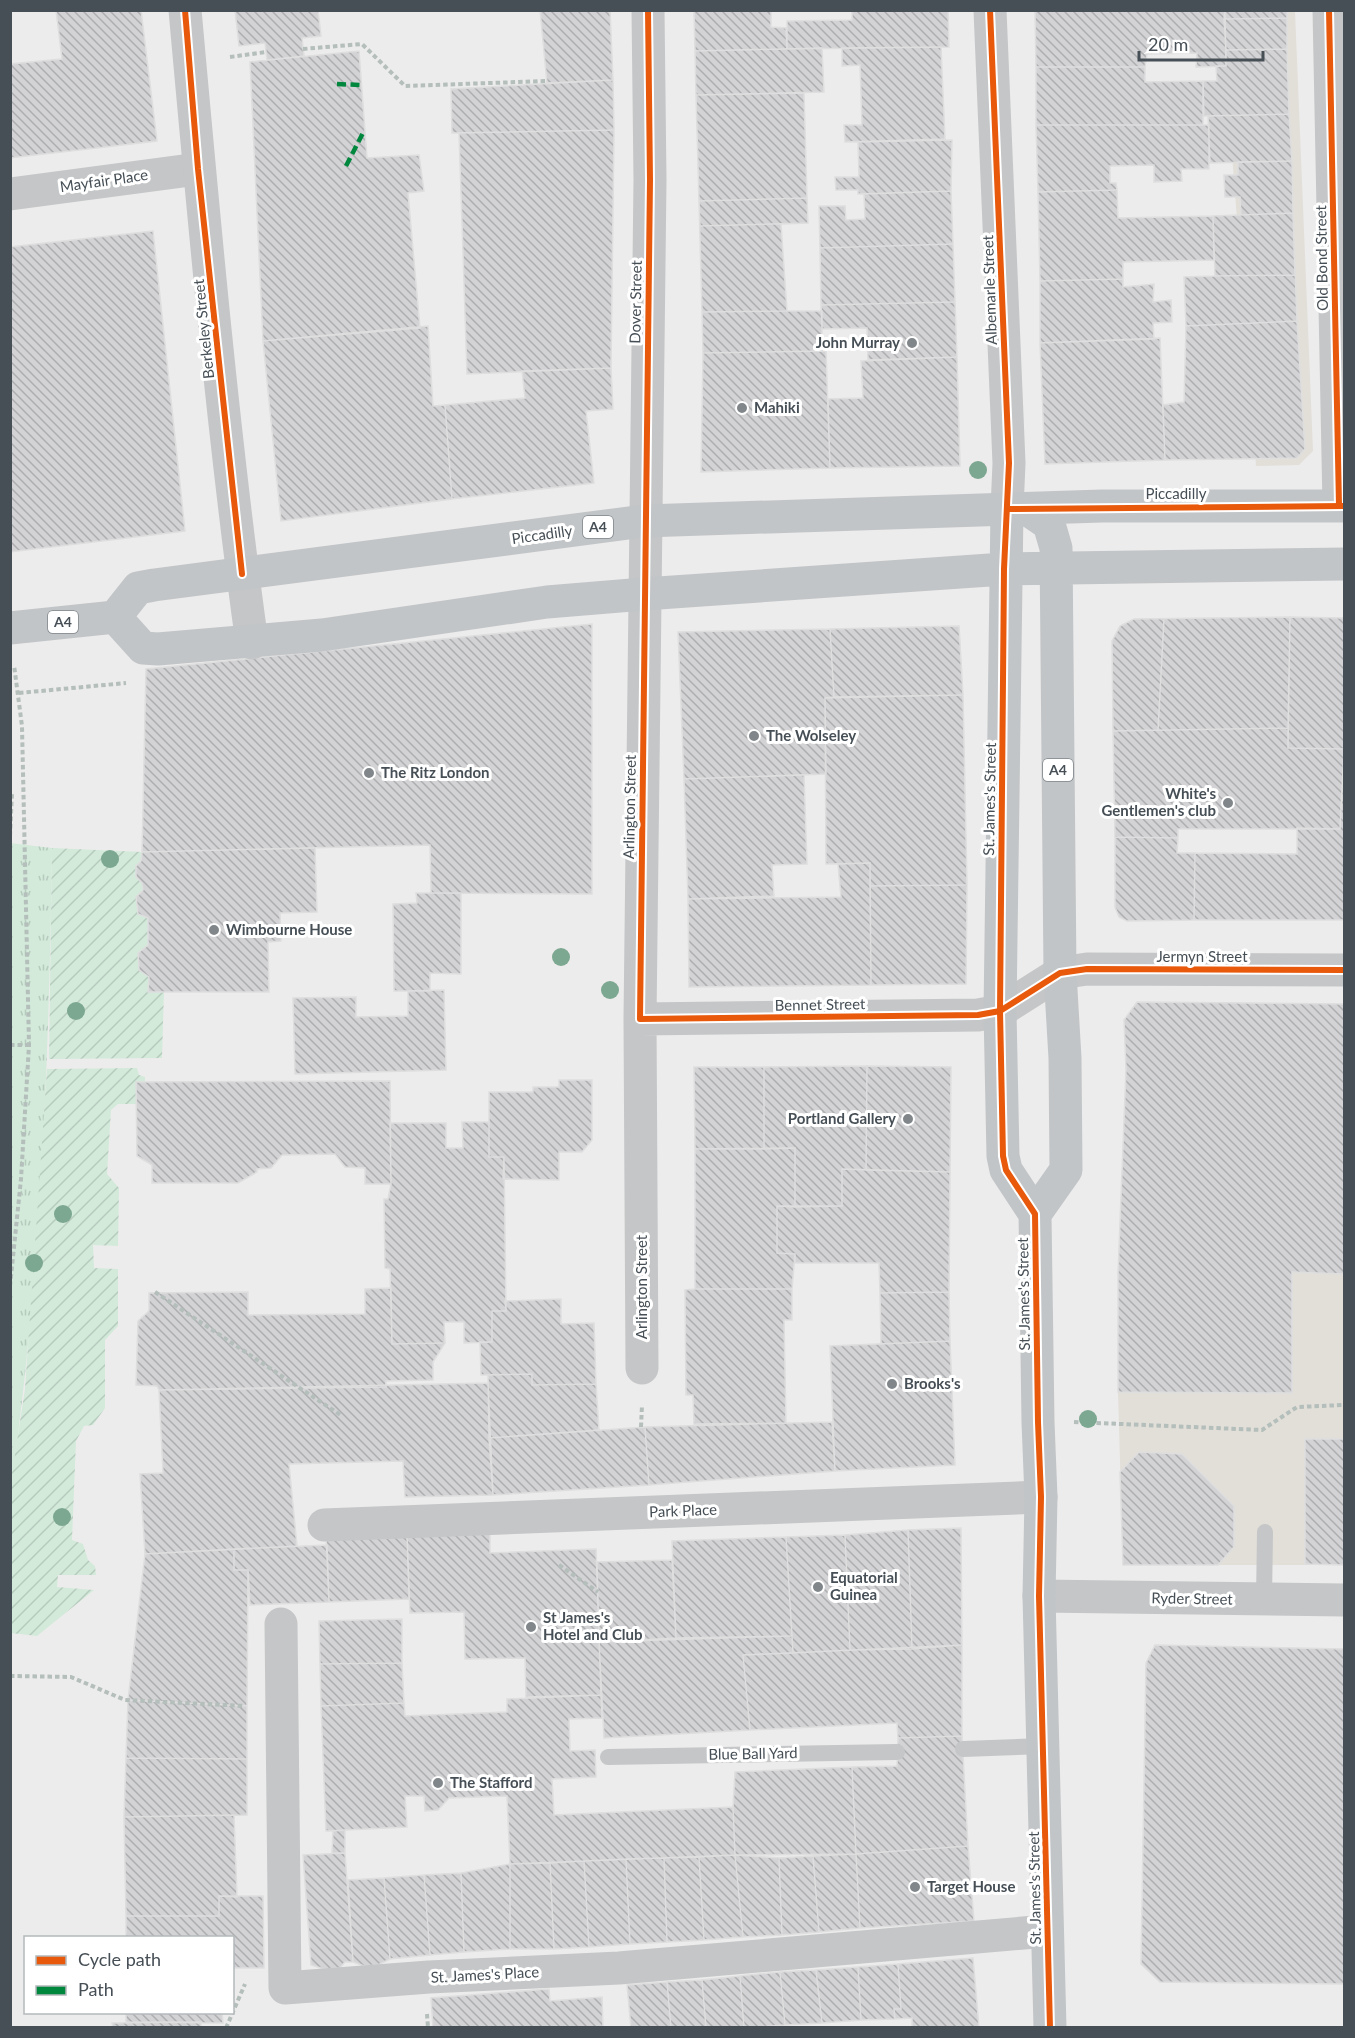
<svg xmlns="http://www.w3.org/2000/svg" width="1355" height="2038" font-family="Lato,sans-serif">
<defs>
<pattern id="park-tufts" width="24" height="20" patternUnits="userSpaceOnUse" patternTransform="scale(1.5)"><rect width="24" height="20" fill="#d3eada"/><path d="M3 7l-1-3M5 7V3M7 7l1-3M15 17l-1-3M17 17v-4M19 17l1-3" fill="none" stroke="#b6cabd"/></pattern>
<pattern id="garden-furrows" width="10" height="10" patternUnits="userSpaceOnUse" patternTransform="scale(1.5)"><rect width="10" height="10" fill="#d3eada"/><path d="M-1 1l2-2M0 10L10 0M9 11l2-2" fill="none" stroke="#b6cabd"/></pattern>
<pattern id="building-back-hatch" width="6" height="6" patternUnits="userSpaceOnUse" patternTransform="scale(1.5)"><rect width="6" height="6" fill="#d3d3d5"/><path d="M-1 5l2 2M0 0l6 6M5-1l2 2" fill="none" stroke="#adaeb0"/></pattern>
</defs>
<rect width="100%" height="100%" fill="#edecec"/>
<path fill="#e2dfd9" d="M1221,11H1295L1313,451L1299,465L1256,466Z
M1292,1272L1344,1274V1565H1123L1118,1392L1292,1393Z"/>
<path fill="url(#park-tufts)" d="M10,843L52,848C49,1061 41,1276 11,1487Z"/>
<path fill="url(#garden-furrows)" d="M52,848L142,852L141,861L136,866V877L142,883L143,890L136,897L138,914L148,918V945L138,953L139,970L149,977L148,991H164L162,1058L49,1059Z
M137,1068L139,1075L145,1077L144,1104H118L111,1110L107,1174L119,1188L118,1246L93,1245L94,1268L118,1269V1326L105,1340V1408L93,1425L84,1426L76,1441L72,1540L83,1544L88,1560L95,1566L96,1575H58L57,1587L94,1590L37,1636L11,1633L10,1487L25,1389L47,1069Z"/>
<path fill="url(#building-back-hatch)" stroke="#dededf" stroke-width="1.5" d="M56,10H141L157,141L10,158V64L62,59Z
M235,10H318L321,36L302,38L304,56L267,60L265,43L239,46Z
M540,10H610L613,80L547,83Z
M694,10H771V27L786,28L787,49L695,51Z
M852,10H948L949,47L787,49V21L852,20Z
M1035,10L1225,11L1226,66L1196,67L1197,53L1147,54L1145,67H1036Z
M1287,10V18L1224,19L1225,10Z
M1287,18V49L1226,50L1224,19Z
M941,47L945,139L845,142L844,125H862L860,65L842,66V48Z
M822,48L824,92L696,95L695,51Z
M1287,49L1289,114L1204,116L1203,81H1217L1216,66H1226V50Z
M359,51L367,158L419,155L424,191L408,193L420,328L263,341L250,62Z
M1036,67H1145V82L1203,81V125H1036Z
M613,80L614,130L452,133L451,89Z
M804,93L807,198L699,201L696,95Z
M1289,114L1292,161L1210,163L1208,116Z
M1036,125H1209V169H1181L1182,181L1154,182V165L1110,166V183H1116L1117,190L1038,192Z
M614,130L611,368L467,374L459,133Z
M952,140L951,191L858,194V190H836L835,177H859L858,142Z
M1292,161L1293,213L1241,215L1240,197H1225L1224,175H1238V162Z
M1117,190L1118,218L1213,216L1214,260L1123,262V279L1040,281L1038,192Z
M951,191L953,244L820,248L819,206H845L846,220L865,219L864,194Z
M807,198L808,223L781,224L787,311L702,312L699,201Z
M807,198L808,223L700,226L699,201Z
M1293,213L1295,275L1215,276L1213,216Z
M1293,213L1297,321L1186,326L1184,277L1215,276L1213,216Z
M153,231L185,531L10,552V247Z
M953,244L955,302L821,305L820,248Z
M1123,279V287L1154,284L1153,302L1171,300L1172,322L1153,323L1154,339L1040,343V281Z
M955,302L957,357L868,360L867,328L822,329L821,305Z
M787,311H822V351L703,353L702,312Z
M1297,321L1305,449L1297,458L1165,460L1163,405L1184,402L1186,326Z
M428,326L433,406L445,405L452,499L281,521L263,341Z
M1160,338L1165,460L1045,464L1040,343Z
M826,351L830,468L701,472L703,353Z
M957,357L960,466L830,468L828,399L863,398L861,361Z
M611,368L613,409L586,411L594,483L452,499L445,405L525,398L522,371Z
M1290,617L1344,618V749L1288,748Z
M1290,617L1288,728L1113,731L1112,641L1120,626L1134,619Z
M1134,619H1164L1158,730L1113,731L1112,641L1120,626Z
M592,624V894L431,893L430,845L142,852L146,669Z
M959,626L963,695L834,697L830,629Z
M830,629L834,697L825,698L826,774L684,779L678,632Z
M963,695L967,885L870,886V863L826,864L825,698Z
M1288,728V748L1344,749L1340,829H1178V838L1115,837L1113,731Z
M1344,749V920H1194L1195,853L1297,854V828L1340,829Z
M804,775L807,864L772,865L774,896L688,899L684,779Z
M1115,837L1178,838L1177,853H1195L1194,920L1127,921L1119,917L1115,907Z
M315,848L317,912L280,913L281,941L268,942L269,992H148L149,977L139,970L138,953L148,945V918L138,914L136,897L143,890L142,883L136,877V866L141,861L142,852Z
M870,863L871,985L689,987L688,899L841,897L838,864Z
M967,885L966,984L871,985L870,886Z
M416,893H461V974L430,973V991H394L393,904L417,903Z
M444,990L446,1070L295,1074L293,998L356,997V1017L408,1016V991Z
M1137,1002L1344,1004V1274L1292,1272V1393L1118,1392V1274L1126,1069L1124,1020Z
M867,1066L866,1170L842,1169V1206L795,1207V1148L764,1149V1067Z
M867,1066L951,1067L950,1172L866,1170Z
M694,1067H764V1149H695Z
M559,1080H592V1140L582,1152H559V1180L503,1179L504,1157H489V1092H533V1087H559Z
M390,1081L391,1184H365V1168L345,1167L335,1154L282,1155L271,1168L257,1169V1172L238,1183H152V1165L137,1156L136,1082Z
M462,1122H489V1157H504L506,1311H492V1342L464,1343V1322H444L445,1343L392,1344L390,1269L385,1268L384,1199H388L391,1184L390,1123H446V1148H463Z
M795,1148V1207L777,1206V1253L795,1254L792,1289H695V1149Z
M842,1169L950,1172L949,1292L880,1293L879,1263H795V1254L777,1253V1206H842Z
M391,1288L392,1344L445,1343L433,1362V1380L386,1381V1387L159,1390L157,1386L136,1385L138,1321L149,1311V1293L248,1292V1315L365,1314V1289Z
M695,1289H792V1320H784L786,1423L694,1424L693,1395H686L685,1290Z
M949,1292L950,1341L881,1344L880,1293Z
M561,1299V1324L594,1323L596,1384L532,1385V1374L481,1375L480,1342H492V1311H506L505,1301Z
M950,1341L955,1465L835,1471L830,1346Z
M532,1374V1385L596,1384L599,1430L489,1438L488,1375Z
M488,1383L493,1495L405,1497L403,1461L289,1464L297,1546L145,1554L140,1474L163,1473L159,1390Z
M832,1422L835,1471L649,1485L645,1427Z
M645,1427L649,1485L493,1495L489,1438Z
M1305,1439H1344V1565L1305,1564Z
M1139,1452L1182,1454L1234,1506V1547L1218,1565H1123L1120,1472Z
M961,1528L962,1645L912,1649L908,1530Z
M908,1530L912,1649L850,1650L845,1535Z
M407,1534H490V1553L596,1549L601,1695L526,1697L525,1658L465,1659L464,1612L410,1613Z
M407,1534L409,1599L329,1602L326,1536Z
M845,1535L850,1650L793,1653L786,1537Z
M786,1537L792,1636L676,1638L672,1541Z
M327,1545L329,1602L250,1605L248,1570H234V1549Z
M234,1549V1570H248L247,1706L128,1700L145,1554Z
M672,1560L676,1638L599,1642L597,1562Z
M402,1619V1663L320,1664L319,1621Z
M792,1636L793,1653L743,1655L750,1730L604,1738L599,1642Z
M962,1645V1736L898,1738L897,1723L750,1730L743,1655Z
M1155,1645L1344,1649V1984L1160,1982L1141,1964L1146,1663Z
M402,1663L404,1703L321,1706L320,1664Z
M601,1695L602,1718L569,1719L570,1751L595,1750L596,1777L552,1779L554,1815L733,1807L735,1855L510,1864L507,1796L449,1798L438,1810L425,1811L424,1796H405L407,1827L326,1831L321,1706L404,1703L405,1716L507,1712V1699Z
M128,1700L247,1706V1759L126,1758Z
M962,1736L968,1846L856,1854L852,1767L897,1766L898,1738Z
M126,1758L247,1759V1815L124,1817Z
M852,1767L856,1854L735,1855L733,1807L735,1772Z
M234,1815L237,1897L219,1896V1916H126L124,1817Z
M345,1830V1853H332L333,1831Z
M968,1846L974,1921L860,1928L856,1854Z
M345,1853L353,1962H345L340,1968L324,1969L311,1965L303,1855Z
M856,1854L860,1928L819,1932L813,1856Z
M735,1855L779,1858L782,1935L743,1937Z
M735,1855L743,1937L704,1940L699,1857Z
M813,1856L819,1932L782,1935L779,1858Z
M699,1857L704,1940L667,1942L664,1858Z
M664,1858L667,1942L630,1944L626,1859Z
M626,1859L630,1944L589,1947L584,1861Z
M584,1861L589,1947L554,1949L550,1863Z
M550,1863L554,1949H510V1864Z
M510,1864V1949L464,1952L461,1873Z
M461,1873L464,1952L430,1955L424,1875Z
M424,1875L430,1955L390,1959L384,1878Z
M384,1878L390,1959L378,1965L364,1966L353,1962L348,1880Z
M219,1896H263L264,1968H232V1938H126V1916H219Z
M973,1958L979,2027L912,2028V2018L895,2019L894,2009H901L898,1964Z
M898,1964L901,2009H894L895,2019L861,2020L858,1967Z
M858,1967L861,2020L822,2023L816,1970Z
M816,1970L822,2023L785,2025L780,1972Z
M780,1972L785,2025L744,2028L740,1976Z
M740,1976L744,2028H706L702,1980Z
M702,1980L706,2028H671L667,1982Z
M667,1982L671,2028H631L627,1985Z
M549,1989L550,2001L602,1997L603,2028H433L431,1998Z
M126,2012H222L223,2023L126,2022Z
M201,2022V2028H113L112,2023Z"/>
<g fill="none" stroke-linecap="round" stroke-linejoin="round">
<path stroke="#b4bebb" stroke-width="4" stroke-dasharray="4.5 3" stroke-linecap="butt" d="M303,49L362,44L405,86L547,81
M230,57L266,52
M19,693L126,683
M10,836L12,793
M10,1045H29
M10,1286L21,1179L29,1045L22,726L14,665
M155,1292L342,1416
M1074,1422L1262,1430L1297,1407L1344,1405
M641,1427L642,1405
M559,1565L598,1592
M10,1676L71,1677L125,1700L245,1706
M427,2014L428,2028
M226,2028L245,1984"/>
<path stroke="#c4c6c7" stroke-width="16" d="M1264,1600L1265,1532
M963,1749L1045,1746
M608,1757L897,1752"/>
<path stroke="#c4c6c7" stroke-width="33" d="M990,10L1009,463L1007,509
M1329,10L1339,505
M10,194L198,169
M640,1019L978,1015L1000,1011
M642,1368L640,1019L650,180L648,10
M324,1525L1041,1497
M1039,1596L1344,1600
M281,1624L285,1988L429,1977L619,1968L1047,1931"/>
<path stroke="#c4c6c7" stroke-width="33" d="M185,10C204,221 223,433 252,643
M1000,1011L1060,973L1087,969L1344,970"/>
<path stroke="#c2c5c7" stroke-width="33" d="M1007,509L1000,1011L1003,1156L1006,1170L1035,1214L1038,1422L1041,1497L1039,1596L1050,2028
M1027,509L1049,524L1056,548L1060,973L1065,1058L1066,1170L1035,1214
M115,617L143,648L158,649L322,635L547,602L644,594L1004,569L1344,564
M10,628L115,617L138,588L154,585L644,521L1102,506H1344"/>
<path stroke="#00873e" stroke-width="4.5" stroke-dasharray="9 4.5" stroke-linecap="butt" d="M337,84L360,85
M346,166L364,131"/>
<defs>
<path id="cycleway" d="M185,10L198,169L242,574
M648,10L650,180L640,1019L978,1015L1000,1011L1060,973L1087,969L1344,970
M990,10L1009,463L1004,569L1000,1011L1003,1156L1006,1170L1035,1214L1038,1422L1041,1497L1039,1596L1050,2028
M1329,10L1339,505
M1007,509L1344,506"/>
</defs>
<use href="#cycleway" stroke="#fff" stroke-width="10"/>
<use href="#cycleway" stroke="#e8590c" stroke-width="6"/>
</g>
<g fill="#7ca790">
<circle cx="978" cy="470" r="9"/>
<circle cx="110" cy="859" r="9"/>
<circle cx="561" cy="957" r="9"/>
<circle cx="610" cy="990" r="9"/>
<circle cx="76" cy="1011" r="9"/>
<circle cx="63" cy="1214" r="9"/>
<circle cx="34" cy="1263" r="9"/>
<circle cx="1088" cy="1419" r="9"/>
<circle cx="62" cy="1517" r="9"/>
</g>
<g fill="#80868a" stroke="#fff" stroke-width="2">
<circle cx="912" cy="343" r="6"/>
<circle cx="742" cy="408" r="6"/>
<circle cx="754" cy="736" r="6"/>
<circle cx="369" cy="773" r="6"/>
<circle cx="1228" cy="803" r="6"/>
<circle cx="214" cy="930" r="6"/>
<circle cx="908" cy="1119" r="6"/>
<circle cx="892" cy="1384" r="6"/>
<circle cx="818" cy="1587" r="6"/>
<circle cx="531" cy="1627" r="6"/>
<circle cx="438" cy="1783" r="6"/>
<circle cx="915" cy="1887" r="6"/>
</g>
<g text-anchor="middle" stroke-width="6" stroke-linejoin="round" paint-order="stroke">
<g fill="#fff" stroke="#7e8489" stroke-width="1.5">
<rect x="583" y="516" width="30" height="22" rx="4.5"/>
<rect x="48" y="611" width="30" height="22" rx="4.5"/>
<rect x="1043" y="759" width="30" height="22" rx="4.5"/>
</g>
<g font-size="14" font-weight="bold" fill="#464f56">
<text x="598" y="532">A4</text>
<text x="63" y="627">A4</text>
<text x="1058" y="775">A4</text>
</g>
<g font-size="15" fill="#464f56" stroke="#fff">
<text transform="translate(104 181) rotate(-8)" y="5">Mayfair Place</text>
<text transform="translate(1322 258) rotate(-91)" y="5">Old Bond Street</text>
<text transform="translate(990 290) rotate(-92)" y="5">Albemarle Street</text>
<text transform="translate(636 302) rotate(-89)" y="5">Dover Street</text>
<text transform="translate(204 329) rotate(-96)" y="5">Berkeley Street</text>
<text x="1176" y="499">Piccadilly</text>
<text transform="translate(542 535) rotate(-8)" y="5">Piccadilly</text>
<text transform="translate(990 799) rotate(-89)" y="5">St. James's Street</text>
<text transform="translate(630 807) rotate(-89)" y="5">Arlington Street</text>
<text x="1202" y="962">Jermyn Street</text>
<text transform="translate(820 1005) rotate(-1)" y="5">Bennet Street</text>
<text transform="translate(642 1287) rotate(-90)" y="5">Arlington Street</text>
<text transform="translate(1024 1294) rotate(-91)" y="5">St. James's Street</text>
<text transform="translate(683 1511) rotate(-2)" y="5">Park Place</text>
<text transform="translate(1192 1599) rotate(1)" y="5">Ryder Street</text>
<text transform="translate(753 1754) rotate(-1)" y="5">Blue Ball Yard</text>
<text transform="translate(1035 1888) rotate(-91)" y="5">St. James's Street</text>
<text transform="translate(485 1975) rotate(-3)" y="5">St. James's Place</text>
</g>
<g font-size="15" font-weight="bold" fill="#464f56" stroke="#fff" text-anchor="start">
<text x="900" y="348" text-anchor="end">John Murray</text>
<text x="754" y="413">Mahiki</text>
<text x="766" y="741">The Wolseley</text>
<text x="381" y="778">The Ritz London</text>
<text x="1216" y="799" text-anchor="end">White's<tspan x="1216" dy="17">Gentlemen's club</tspan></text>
<text x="226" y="935">Wimbourne House</text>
<text x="896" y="1124" text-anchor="end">Portland Gallery</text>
<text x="904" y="1389">Brooks's</text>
<text x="830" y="1583">Equatorial<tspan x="830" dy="17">Guinea</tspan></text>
<text x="543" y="1623">St James's<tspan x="543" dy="17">Hotel and Club</tspan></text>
<text x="450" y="1788">The Stafford</text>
<text x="927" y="1892">Target House</text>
</g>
</g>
<rect width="1355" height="2038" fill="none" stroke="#464f56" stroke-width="24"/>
<rect x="24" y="1936" width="210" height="78" fill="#ffffff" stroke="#b5b9bb" stroke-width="1.5"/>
<rect x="36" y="1956" width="30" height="9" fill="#e8590c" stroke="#b5b9bb" stroke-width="1.5"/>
<text x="78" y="1966" font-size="18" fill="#464f56">Cycle path</text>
<rect x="36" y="1986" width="30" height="9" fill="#00873e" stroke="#b5b9bb" stroke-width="1.5"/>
<text x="78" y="1996" font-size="18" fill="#464f56">Path</text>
<path d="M1139 51v9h124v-9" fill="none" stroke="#464f56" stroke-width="3"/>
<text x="1148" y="51" font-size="18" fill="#464f56" stroke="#ffffff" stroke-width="4.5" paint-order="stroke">20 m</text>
</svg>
